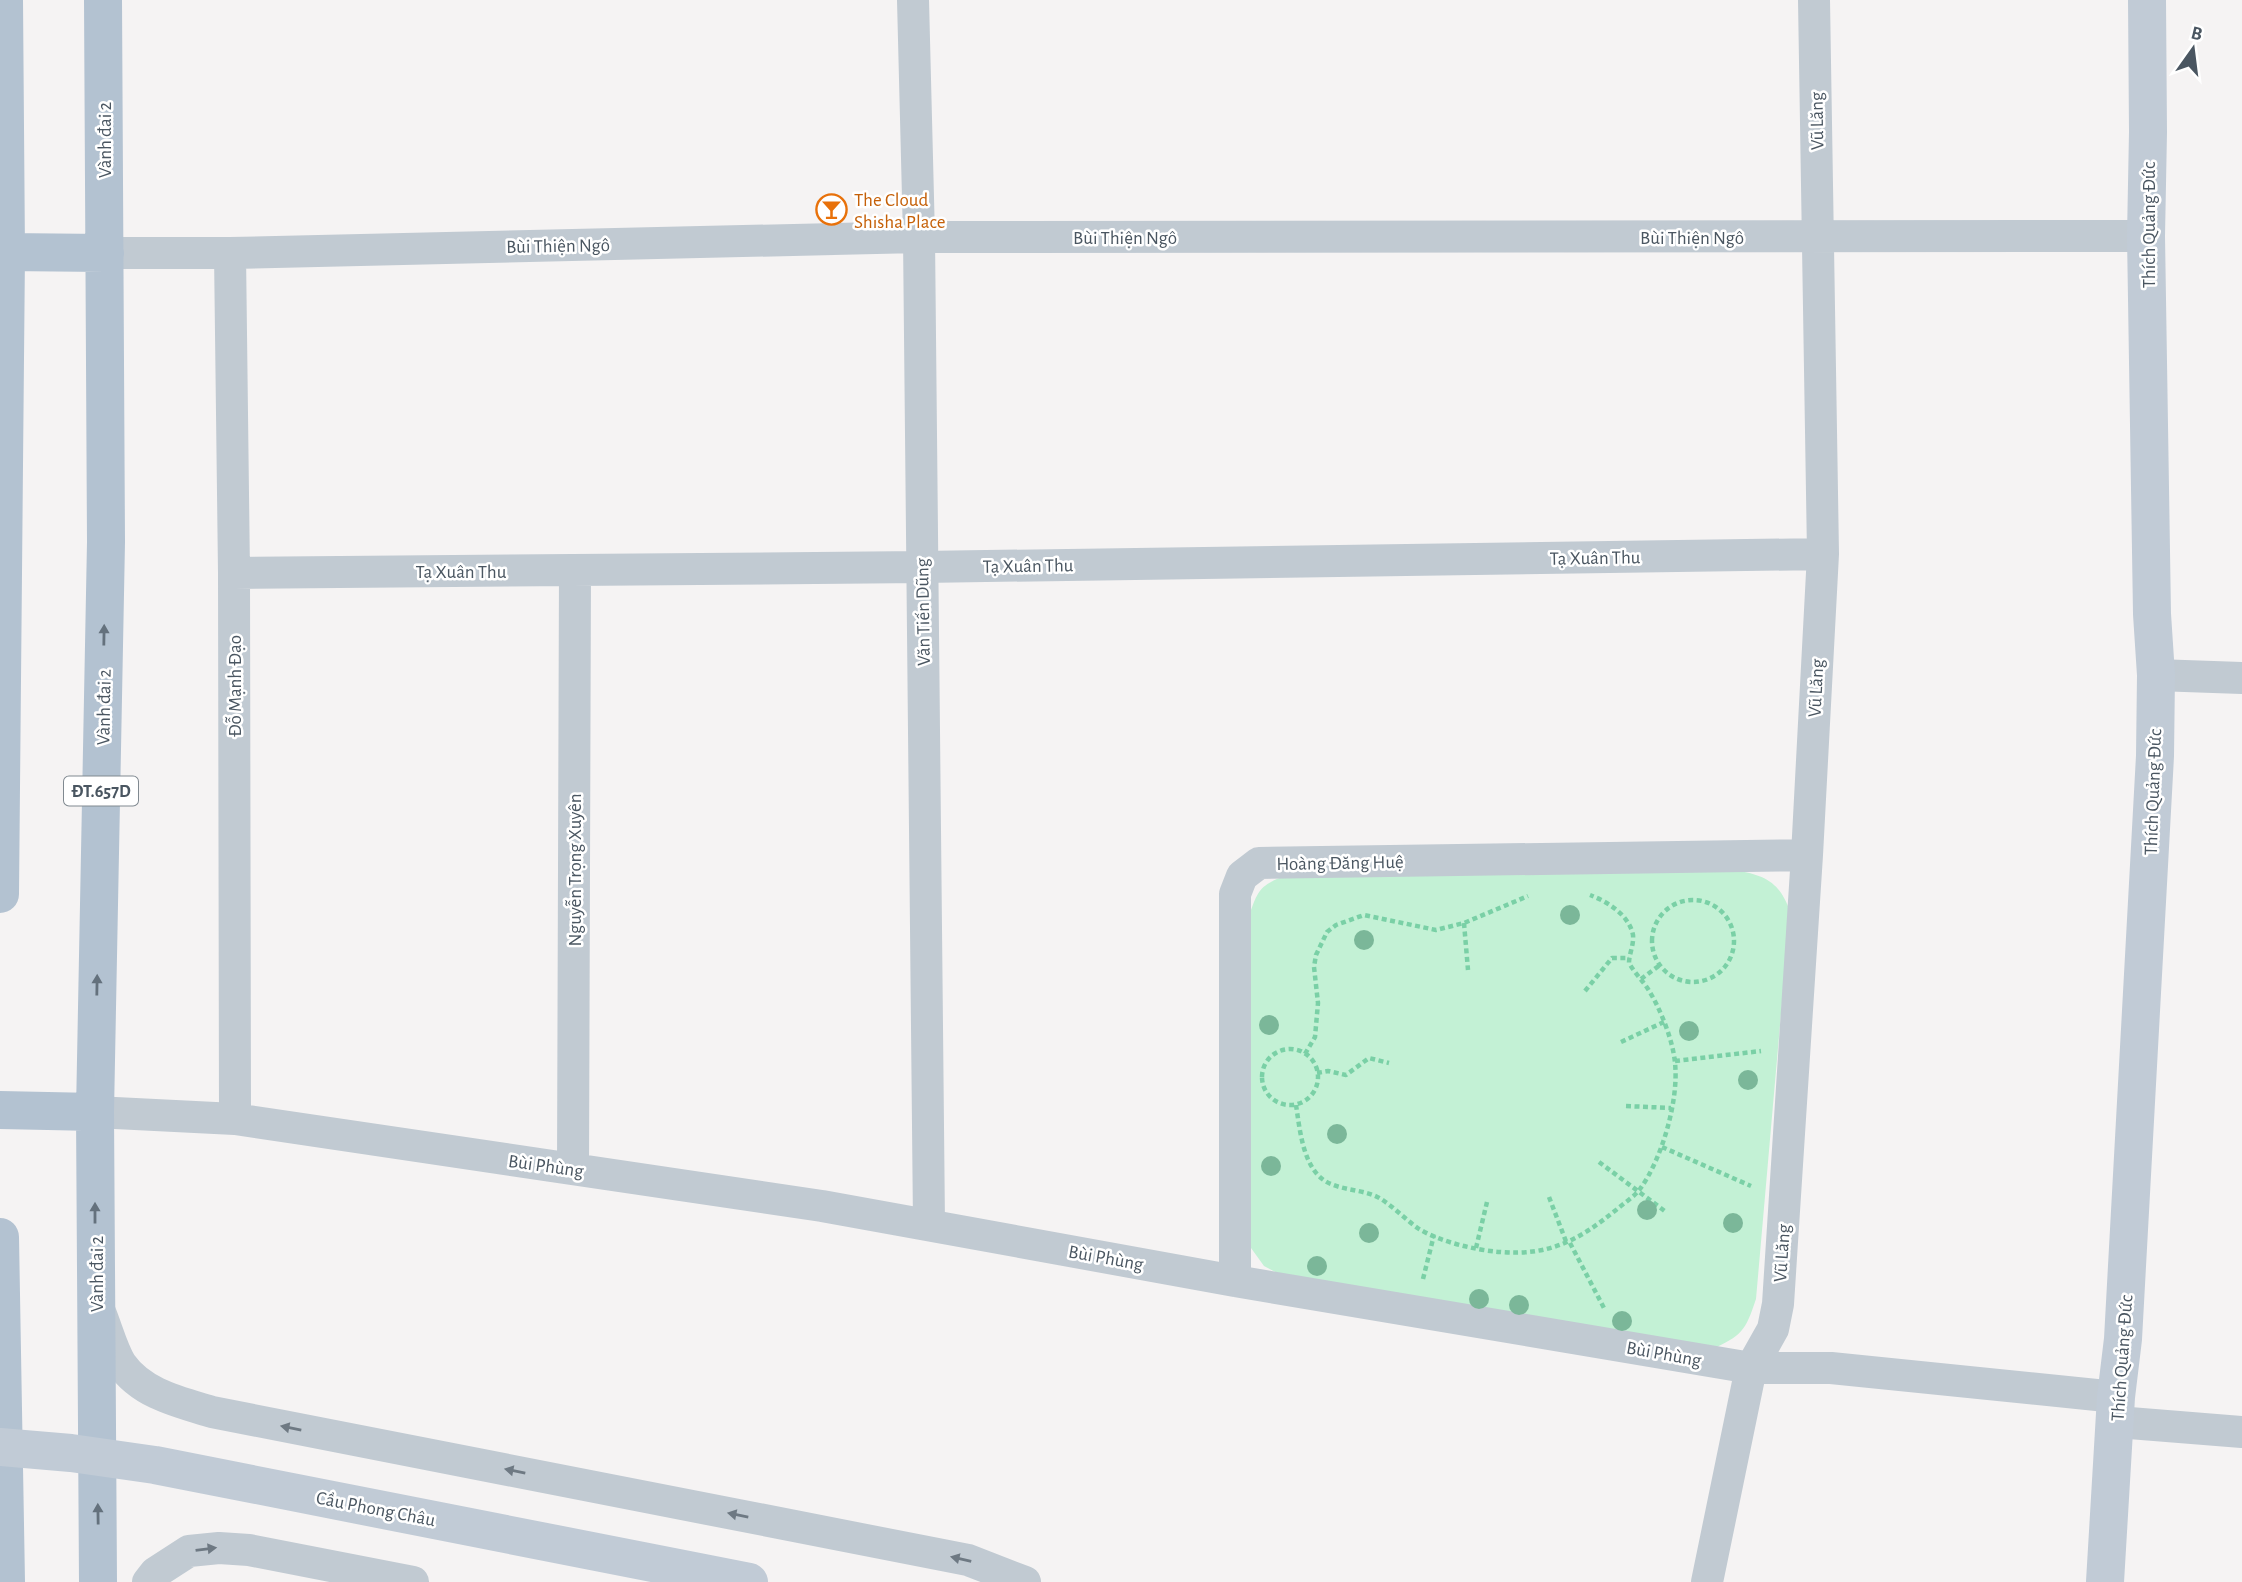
<svg xmlns="http://www.w3.org/2000/svg" width="2242" height="1582" font-family="'Alegreya Sans',sans-serif">
<rect width="100%" height="100%" fill="#f5f3f3"/>
<path fill="#c3f1d5" d="M1736,870C1765,876 1779,881 1790,911L1756,1299C1745,1332 1742,1335 1711,1350L1283,1276L1264,1266L1251,1248L1248,919C1259,886 1260,886 1291,873Z"/>
<g fill="none" stroke-linecap="round" stroke-linejoin="round">
<path stroke="#7ad0a6" stroke-width="4.5" stroke-dasharray="5 3.5" stroke-linecap="butt" d="M1652 941a41 41 0 1 1 82 0a41 41 0 1 1-82 0Z
M1464,923L1468,970
M1641,979L1660,965
M1585,991L1612,958H1629
M1621,1042L1664,1022
M1262 1077a28 28 0 1 1 56 0a28 28 0 1 1-56 0Z
M1305,1054L1315,1037L1318,1003L1314,967L1316,955L1327,932L1336,925L1364,915L1436,930L1464,923L1528,896
M1675,1061L1761,1051
M1317,1073L1328,1071L1346,1075L1369,1058L1389,1063
M1296,1105C1300,1130 1303,1173 1331,1184C1347,1191 1367,1190 1381,1199C1395,1208 1406,1220 1419,1229C1441,1242 1475,1250 1500,1252C1550,1256 1579,1240 1616,1210C1624,1203 1634,1197 1640,1189C1662,1159 1679,1100 1675,1063C1673,1040 1660,1008 1648,989C1642,980 1634,972 1629,963C1629,954 1634,945 1633,935C1629,915 1608,902 1590,895
M1626,1106L1671,1108
M1662,1147L1751,1186
M1599,1162L1666,1212
M1549,1197L1567,1244
M1570,1243L1604,1308
M1476,1248L1487,1202
M1423,1279L1434,1235"/>
<path stroke="#c1cad2" stroke-width="32" d="M913,0L919,237L929,1224
M105,253H230L919,237L2146,236
M230,253L234,573L235,1119
M234,573L922,567L1823,554
M2156,675L2242,678
M95,1112L235,1119L822,1206L1235,1281L1751,1368H1831L2116,1397
M573,1169L575,570
M1235,1281V894L1242,876L1259,863L1807,855
M100,1312C107,1329 112,1349 121,1364C142,1394 179,1402 212,1412L968,1560L1025,1582
M2117,1422L2242,1432
M148,1582L155,1573L189,1551L219,1548L249,1550L413,1582
M1707,1582L1751,1368L1773,1329L1778,1304L1807,855L1823,554L1814,0"/>
<path stroke="#c1cbd6" stroke-width="38" d="M2105,1582L2116,1397L2123,1339L2155,756L2156,675L2152,614L2146,236L2148,132L2147,0"/>
<path stroke="#b3c2d1" stroke-width="38" d="M6,252L105,253
M0,894L6,252L4,0
M0,1110L95,1112
M0,1237L6,1582
M98,1582L95,1112L106,542L103,0"/>
<path stroke="#c1cbd6" stroke-width="38" d="M0,1447L71,1453L155,1465L749,1582"/>
</g>
<g fill="#7bb799">
<circle cx="1570" cy="915" r="10"/>
<circle cx="1364" cy="940" r="10"/>
<circle cx="1269" cy="1025" r="10"/>
<circle cx="1689" cy="1031" r="10"/>
<circle cx="1748" cy="1080" r="10"/>
<circle cx="1337" cy="1134" r="10"/>
<circle cx="1271" cy="1166" r="10"/>
<circle cx="1647" cy="1210" r="10"/>
<circle cx="1733" cy="1223" r="10"/>
<circle cx="1369" cy="1233" r="10"/>
<circle cx="1317" cy="1266" r="10"/>
<circle cx="1479" cy="1299" r="10"/>
<circle cx="1519" cy="1305" r="10"/>
<circle cx="1622" cy="1321" r="10"/>
</g>
<defs><path id="oneway-solid" d="M-6-.8H1V-3.2L6.5 0L1 3.2V.8H-6Z" transform="scale(1.75)"/></defs>
<g fill="#64717d">
<use href="#oneway-solid" transform="translate(104 635) rotate(-89)"/>
<use href="#oneway-solid" transform="translate(97 985) rotate(-89)"/>
<use href="#oneway-solid" transform="translate(95 1213) rotate(-90)"/>
<use href="#oneway-solid" transform="translate(98 1514) rotate(-91)"/>
</g>
<g fill="#6e7983">
<use href="#oneway-solid" transform="translate(291 1428) rotate(-169)"/>
<use href="#oneway-solid" transform="translate(515 1471) rotate(-169)"/>
<use href="#oneway-solid" transform="translate(738 1515) rotate(-169)"/>
<use href="#oneway-solid" transform="translate(206 1549) rotate(-7)"/>
<use href="#oneway-solid" transform="translate(961 1559) rotate(-167)"/>
</g>
<defs>
<symbol id="bar-ring" viewBox="-11 -11 22 22"><circle r="9.5" fill="#fff" stroke="#e8710a" stroke-width="1.5"/><path d="M-6-5H6L.8 .8V4.5H3.5V6h-7V4.5H-.8V.8Z" fill="#e8710a"/></symbol>
</defs>
<g fill-rule="evenodd">
<use href="#bar-ring" x="814" y="192" width="35" height="35"/>
</g>
<g text-anchor="middle" stroke-width="5" stroke-linejoin="round" paint-order="stroke">
<rect fill="#fff" stroke="#808990" stroke-width="2" x="64" y="776.5" width="74" height="29" rx="5"/>
<g font-size="18" font-weight="bold" fill="#4a5661">
<text x="101" y="797">ĐT.657D</text>
</g>
<g font-size="19" fill="#4a5661" stroke="#fff">
<text transform="translate(1816 121) rotate(-91)" y="7">Vũ Lăng</text>
<text transform="translate(104 140) rotate(-90)" y="7">Vành đai 2</text>
<text transform="translate(2148 225) rotate(-90)" y="7">Thích Quảng Đức</text>
<text x="1125" y="244">Bùi Thiện Ngô</text>
<text x="1692" y="244">Bùi Thiện Ngô</text>
<text transform="translate(558 245) rotate(-1)" y="7">Bùi Thiện Ngô</text>
<text transform="translate(1595 557) rotate(-1)" y="7">Tạ Xuân Thu</text>
<text transform="translate(1028 565) rotate(-1)" y="7">Tạ Xuân Thu</text>
<text x="461" y="578">Tạ Xuân Thu</text>
<text transform="translate(922 612) rotate(-91)" y="7">Văn Tiến Dũng</text>
<text transform="translate(234 686) rotate(-90)" y="7">Đỗ Mạnh Đạo</text>
<text transform="translate(1815 688) rotate(-87)" y="7">Vũ Lăng</text>
<text transform="translate(103 707) rotate(-89)" y="7">Vành đai 2</text>
<text transform="translate(2152 792) rotate(-88)" y="7">Thích Quảng Đức</text>
<text transform="translate(1340 862) rotate(-1)" y="7">Hoàng Đăng Huệ</text>
<text transform="translate(574 870) rotate(-90)" y="7">Nguyễn Trọng Xuyên</text>
<text transform="translate(546 1165) rotate(8)" y="7">Bùi Phùng</text>
<text transform="translate(1781 1253) rotate(-86)" y="7">Vũ Lăng</text>
<text transform="translate(1106 1257) rotate(10)" y="7">Bùi Phùng</text>
<text transform="translate(96 1274) rotate(-90)" y="7">Vành đai 2</text>
<text transform="translate(1664 1353) rotate(10)" y="7">Bùi Phùng</text>
<text transform="translate(2121 1358) rotate(-86)" y="7">Thích Quảng Đức</text>
<text transform="translate(376 1508) rotate(11)" y="7">Cầu Phong Châu</text>
</g>
<g font-size="19" fill="#c56008" stroke="#fff" text-anchor="start">
<text x="854" y="206">The Cloud<tspan x="854" dy="22">Shisha Place</tspan></text>
</g>
</g>
<g transform="translate(2193 49) rotate(14)" stroke="#ffffff" stroke-width="5" paint-order="stroke">
<path d="M0-5L12 26L0 18L-12 26Z" fill="#4a5661"/>
<text y="-10" font-size="19" font-weight="bold" text-anchor="middle" fill="#4a5661">B</text>
</g>
</svg>
